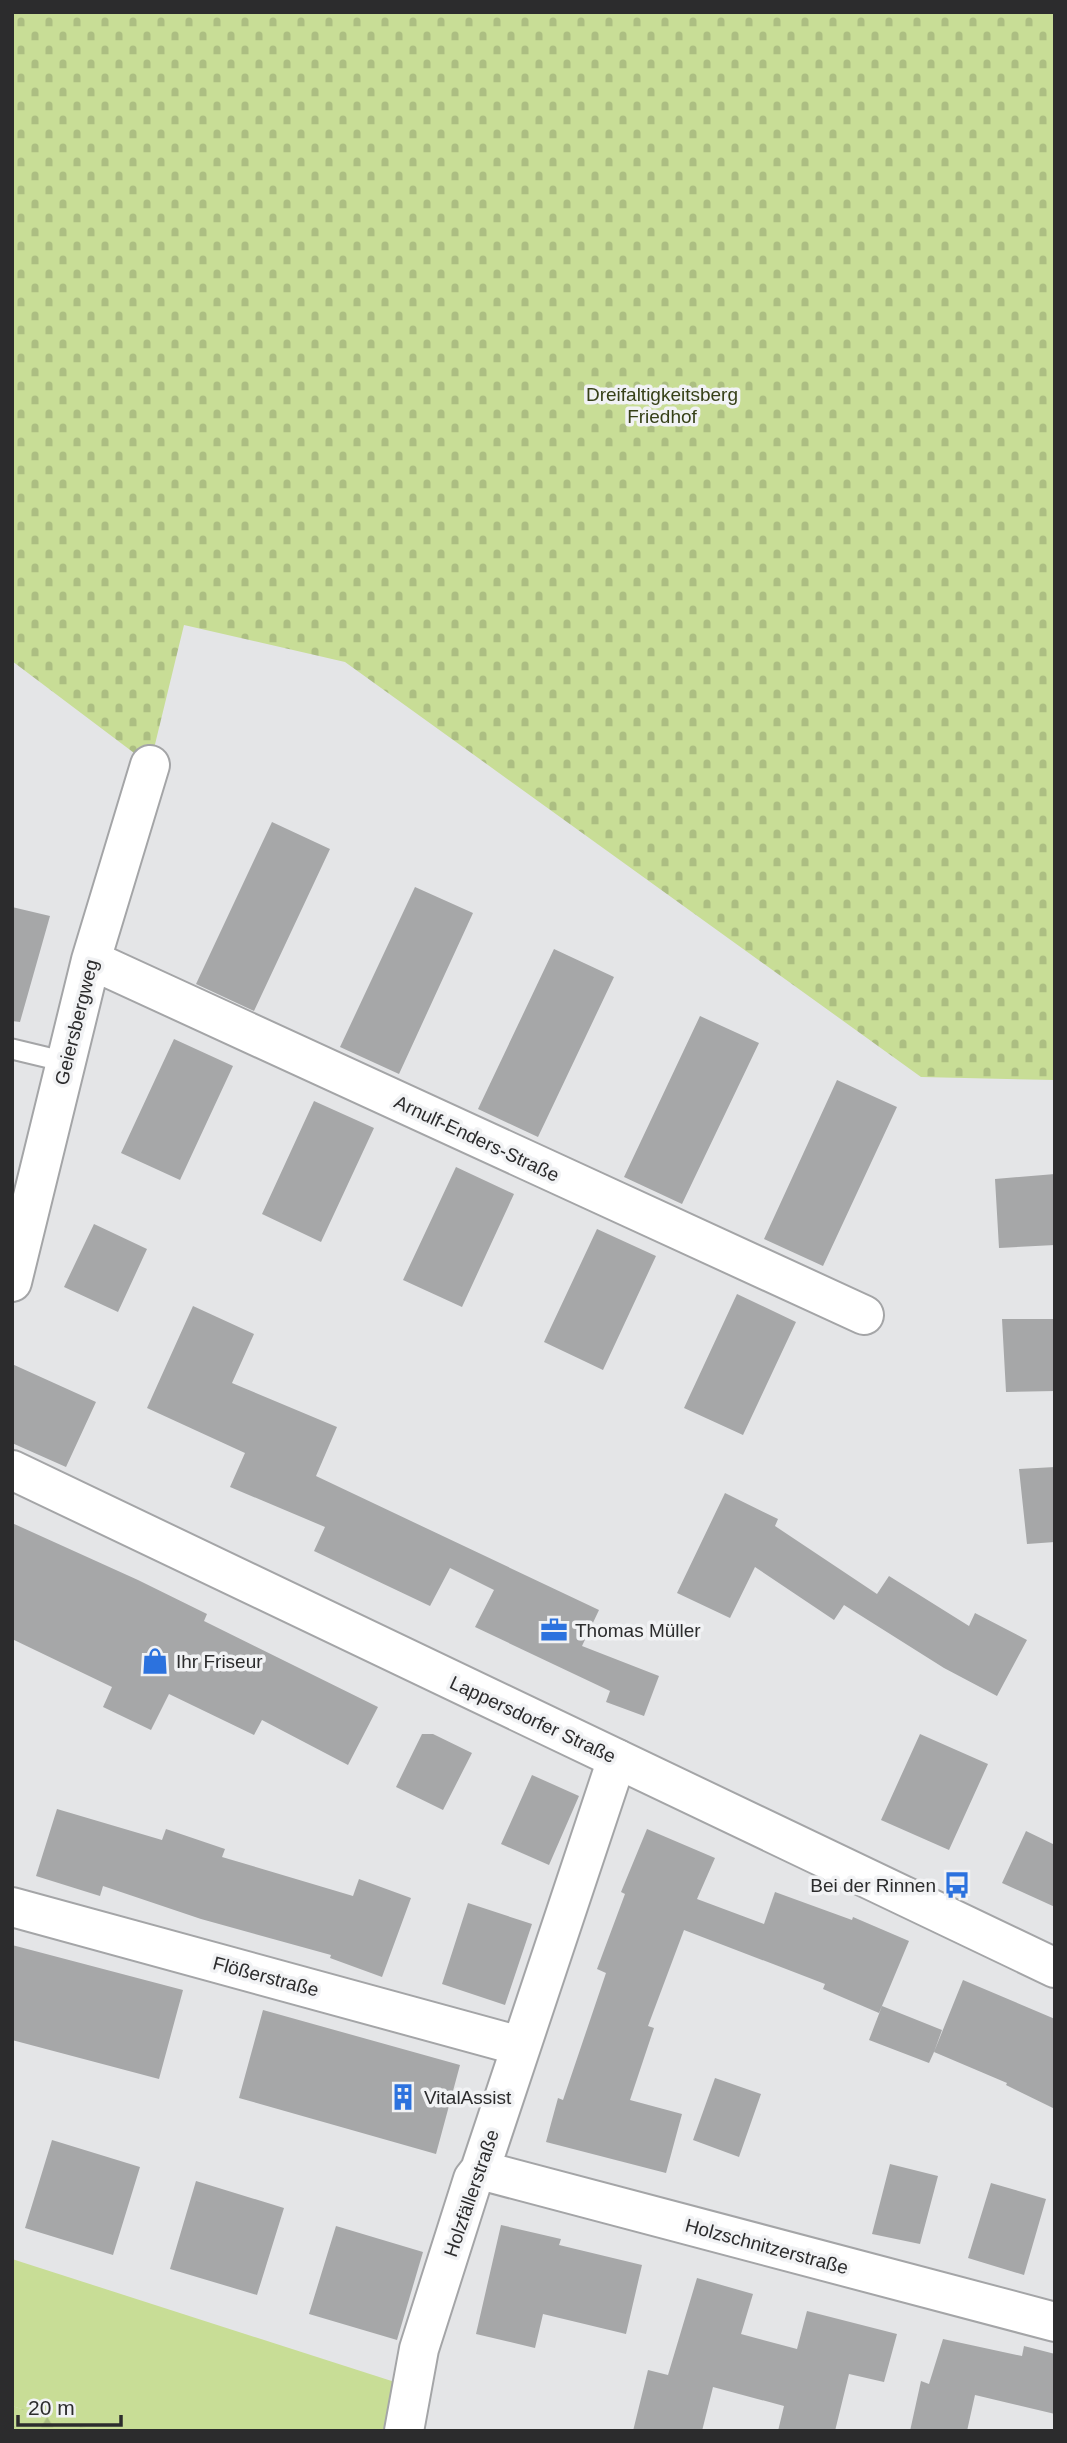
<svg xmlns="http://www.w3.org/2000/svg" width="1067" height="2443" font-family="Arial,sans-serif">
<defs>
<pattern id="forest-firs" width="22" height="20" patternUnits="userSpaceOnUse" patternTransform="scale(1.75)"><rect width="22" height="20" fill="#c8dd96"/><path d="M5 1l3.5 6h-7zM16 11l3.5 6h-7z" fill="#acbe82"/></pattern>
<pattern id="cemetery-stones" width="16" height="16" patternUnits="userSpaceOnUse" patternTransform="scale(1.75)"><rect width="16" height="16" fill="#c8dd96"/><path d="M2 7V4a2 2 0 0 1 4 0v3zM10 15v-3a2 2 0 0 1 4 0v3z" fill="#acbe82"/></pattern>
</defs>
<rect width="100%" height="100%" fill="#e4e5e7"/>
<path fill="#c8dd96" d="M12,2259L401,2384L390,2431H94L12,2406Z"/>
<path fill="url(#forest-firs)" d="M12,2406L93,2430L94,2431H12Z"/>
<path fill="url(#cemetery-stones)" d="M12,12H1055V1080L921,1077L345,662L184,625L150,765L12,661Z"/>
<path fill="#a6a7a8" d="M272,822L330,849L254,1011L196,984Z
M415,887L473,913L399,1074L340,1047Z
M12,907L50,916L20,1022L12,1021Z
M554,949L614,977L538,1137L478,1109Z
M700,1016L759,1043L682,1204L624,1177Z
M174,1039L233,1066L180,1180L121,1153Z
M837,1080L897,1107L823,1266L764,1239Z
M314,1101L374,1128L321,1242L262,1214Z
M456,1167L514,1194L462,1307L403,1280Z
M1055,1174V1245L999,1248L995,1179Z
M94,1224L147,1249L118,1312L64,1287Z
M597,1229L656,1256L603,1370L544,1342Z
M737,1294L796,1322L743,1435L684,1408Z
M193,1306L254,1334L232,1383L337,1427L316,1476L599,1610L582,1646L659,1676L644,1716L606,1702L610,1691L475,1627L494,1590L450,1568L430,1606L314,1551L325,1527L230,1487L245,1453L147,1408Z
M1002,1319H1055V1391L1006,1392Z
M12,1364L96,1402L66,1467L12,1443Z
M1055,1467V1542L1027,1544L1019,1469Z
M725,1493L778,1519L775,1526L877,1594L889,1576L969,1626L975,1613L1027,1640L997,1696L944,1668L844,1605L834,1620L755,1567L730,1618L677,1593Z
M12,1523L138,1580L207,1614L204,1621L378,1707L348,1765L262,1720L254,1735L169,1694L151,1730L103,1707L112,1687L12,1639Z
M422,1734H433L472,1753L443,1810L396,1787Z
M920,1734L988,1764L949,1850L881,1820Z
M532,1775L579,1796L549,1865L501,1844Z
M57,1809L162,1840L166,1829L225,1849L222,1857L353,1896L359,1879L411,1898L382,1977L330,1958L331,1955L201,1919L103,1886L100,1896L36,1876Z
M647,1829L715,1858L697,1899L764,1924L775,1892L852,1920L853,1917L909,1941L879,2013L823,1989L825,1984L684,1930L648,2026L654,2028L630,2100L682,2114L666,2173L546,2142L558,2098L563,2100L606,1973L597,1969L625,1894L621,1892Z
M1026,1831L1055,1845V1907L1002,1883Z
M468,1903L532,1924L505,2005L442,1984Z
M12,1945L183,1990L159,2079L12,2040Z
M963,1980L1055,2019V2109L1006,2085L1007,2083L934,2052L929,2063L869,2040L882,2006L942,2030L934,2052Z
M263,2010L460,2065L436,2154L239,2098Z
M715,2078L761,2094L739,2157L693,2140Z
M52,2140L140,2167L113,2255L25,2228Z
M890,2164L938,2176L920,2244L872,2234Z
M196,2181L284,2208L257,2295L170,2269Z
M991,2183L1046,2199L1024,2275L968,2258Z
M501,2225L561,2239L559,2245L642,2265L626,2334L543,2314L535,2348L476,2334Z
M336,2226L423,2252L397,2340L309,2314Z
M697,2278L753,2294L741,2334L797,2349L807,2311L897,2334L884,2382L849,2374L835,2431H778L784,2406L713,2387L702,2431H633L648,2370L668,2375Z
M943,2339L1022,2356L1024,2346L1055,2354V2414L975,2395L967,2431H910L921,2381L929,2384Z"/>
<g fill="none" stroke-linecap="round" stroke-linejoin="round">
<defs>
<path id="lane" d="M12,1049L66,1062"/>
<path id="street" d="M91,960L864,1315
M12,1282L91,960L150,765
M12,1907L520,2046
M480,2170L1055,2322
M404,2431L419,2349L473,2179L480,2170L617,1759"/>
<path id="secondary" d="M12,1470L1055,1968"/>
</defs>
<use href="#lane" stroke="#a4a5a7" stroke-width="23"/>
<use href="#street" stroke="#a4a5a7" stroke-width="42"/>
<use href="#secondary" stroke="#a4a5a7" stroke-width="42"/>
<use href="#lane" stroke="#fff" stroke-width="19"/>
<use href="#street" stroke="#fff" stroke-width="38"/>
<use href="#secondary" stroke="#fff" stroke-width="38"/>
</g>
<defs>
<symbol id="office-bare" viewBox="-9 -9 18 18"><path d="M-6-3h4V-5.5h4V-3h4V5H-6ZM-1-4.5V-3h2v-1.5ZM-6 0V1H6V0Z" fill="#2c72de" stroke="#f1f2f4" stroke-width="2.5" paint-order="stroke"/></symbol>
<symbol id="shop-bare" viewBox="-9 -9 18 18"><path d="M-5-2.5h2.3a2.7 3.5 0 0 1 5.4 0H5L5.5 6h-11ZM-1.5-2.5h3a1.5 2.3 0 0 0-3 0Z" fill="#2c72de" stroke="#f1f2f4" stroke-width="2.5" paint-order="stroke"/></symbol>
<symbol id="bus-bare" viewBox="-9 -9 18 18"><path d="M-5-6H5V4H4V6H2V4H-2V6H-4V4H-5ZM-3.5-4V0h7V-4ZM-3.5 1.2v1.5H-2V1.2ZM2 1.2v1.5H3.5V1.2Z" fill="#2c72de" stroke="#f1f2f4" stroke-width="2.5" paint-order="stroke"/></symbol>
<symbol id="building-bare" viewBox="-9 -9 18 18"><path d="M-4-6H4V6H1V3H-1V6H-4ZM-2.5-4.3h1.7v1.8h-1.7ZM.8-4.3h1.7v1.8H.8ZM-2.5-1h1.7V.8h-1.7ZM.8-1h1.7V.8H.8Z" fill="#2c72de" stroke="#f1f2f4" stroke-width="2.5" paint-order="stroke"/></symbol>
</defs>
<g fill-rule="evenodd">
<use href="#office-bare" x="535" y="1611" width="38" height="38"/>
<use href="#shop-bare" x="136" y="1642" width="38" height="38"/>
<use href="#bus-bare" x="938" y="1866" width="38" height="38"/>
<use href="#building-bare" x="384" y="2078" width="38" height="38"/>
</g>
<g text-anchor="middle" stroke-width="7" stroke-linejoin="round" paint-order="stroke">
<g font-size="19" fill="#364018" stroke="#f1f2f4">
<text x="662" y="401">Dreifaltigkeitsberg<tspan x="662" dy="22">Friedhof</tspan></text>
</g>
<g font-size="19" fill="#2c2c2d" stroke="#f1f2f4">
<text transform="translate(76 1022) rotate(-76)" y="7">Geiersbergweg</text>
<text transform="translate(477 1138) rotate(25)" y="7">Arnulf-Enders-Straße</text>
<text transform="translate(533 1719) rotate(25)" y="7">Lappersdorfer Straße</text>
<text transform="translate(266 1976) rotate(15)" y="7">Flößerstraße</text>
<text transform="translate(471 2193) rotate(-71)" y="7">Holzfällerstraße</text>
<text transform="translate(767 2246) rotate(15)" y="7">Holzschnitzerstraße</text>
</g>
<g font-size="19" fill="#2c2c2d" stroke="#f1f2f4" text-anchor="start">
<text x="575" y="1637">Thomas Müller</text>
<text x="176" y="1668">Ihr Friseur</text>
<text x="936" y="1892" text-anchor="end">Bei der Rinnen</text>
<text x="424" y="2104">VitalAssist</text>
</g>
</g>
<rect width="1067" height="2443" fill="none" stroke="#2c2c2d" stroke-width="28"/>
<path d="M18 2415v10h103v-10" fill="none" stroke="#2c2c2d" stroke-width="3.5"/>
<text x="28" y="2415" font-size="21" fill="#2c2c2d" stroke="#f1f2f4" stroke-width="5" paint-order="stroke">20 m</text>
</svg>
